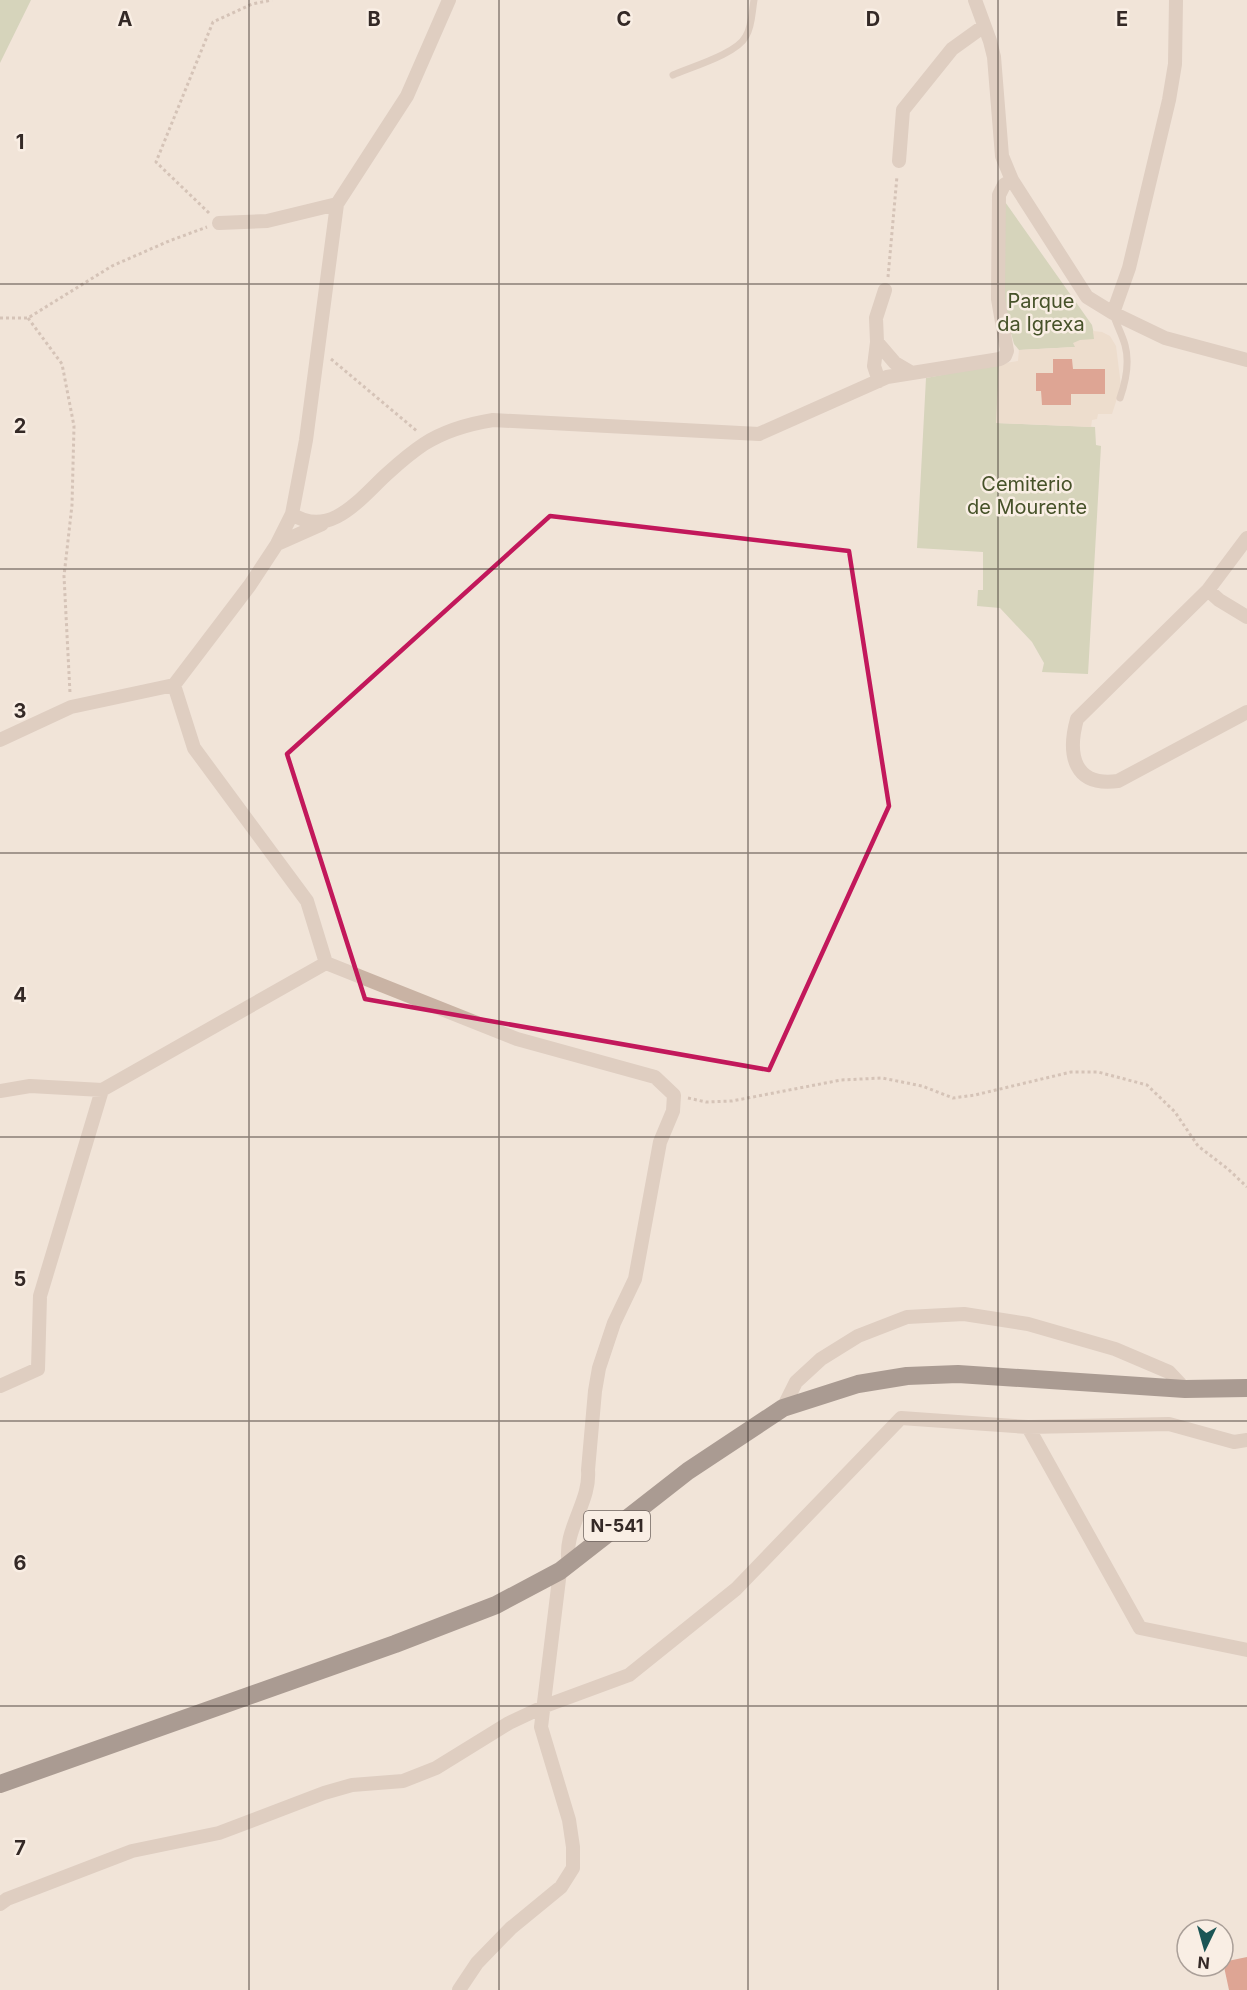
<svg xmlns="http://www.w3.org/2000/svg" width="1247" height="1990" font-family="Inter,sans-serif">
<rect width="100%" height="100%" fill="#f1e4d8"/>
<path fill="#b5c098" d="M0,0H31L0,63Z
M1003,199L1092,325L1095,339L1076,347L1019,350L1014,344L1000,294Z
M999,364L997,423L1095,427L1096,445L1101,446L1088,674L1042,672L1044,663L1032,642L1000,608L977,606L978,590H983V552L917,548L926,378Z"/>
<path fill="#e9d4be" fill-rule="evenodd" d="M1093,331L1102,332L1110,336L1116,346L1121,386L1112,414H1098L1097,419L1092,420L1091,427L996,423L999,364L1018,361L1019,350L1075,347L1073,343L1080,340L1094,339ZM1053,359H1072L1073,369H1104L1105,393L1071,394V405H1042L1041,391L1053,373Z"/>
<path fill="#c75940" d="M1053,359H1072L1073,369H1105V394H1071V405H1042L1041,391H1036V373H1053Z
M1247,1957V1990H1229L1223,1962Z"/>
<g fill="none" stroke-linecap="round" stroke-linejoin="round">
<path stroke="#b49c8e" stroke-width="3" stroke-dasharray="3 3" stroke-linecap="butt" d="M209,213L156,162L213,22L252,4L272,0
M888,277L897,176
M0,318H28L112,266L169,241L207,227
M28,318L62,364L74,426L72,505L64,576L70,693
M331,359L418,432
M688,1098L706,1102L732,1101L841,1080L882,1078L922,1086L953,1098L975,1095L1071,1072H1098L1147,1085L1175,1112L1198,1146L1228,1169L1247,1187"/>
<path stroke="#c9b3a4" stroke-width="7" d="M673,75C691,67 737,54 746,36C752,27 752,11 754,0
M1113,313C1116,324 1122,334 1125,345C1130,363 1126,381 1120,398"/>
<path stroke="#c9b3a4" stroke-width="14" d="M449,0L407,96L337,204L306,440L292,514L277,544L250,585L174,685L194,748L307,901L326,963L517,1039L655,1077L674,1095L673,1111L660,1142L635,1279L614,1323L599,1368L595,1391L588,1470C591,1502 562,1531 569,1564
M975,0L990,41L994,57L1002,156L1012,180L1087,297L1113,313L1165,338L1247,360
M899,161L903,110L952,49L984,26
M219,223L267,221L337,204
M885,290L876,318L877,342L895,363L912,373
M1113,313L1129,268L1169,100L1175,64L1176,0
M877,342L874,366L879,381
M292,514C331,540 362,496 388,473C399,463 412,452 424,444C446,430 468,424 493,420L759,434L887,377L1000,359L1005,356L1007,351L998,299L999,195L1004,185L1012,180
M1247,538L1208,590L1077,719C1067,755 1074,787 1118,781L1247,712
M277,544L322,524
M1208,590L1219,600L1247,617
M0,740L71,707L174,685
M0,1091L30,1086L102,1090
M0,1386L38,1369L40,1296L102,1090L326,963
M783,1408L796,1382L821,1359L858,1336L907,1317L964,1314L1028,1324L1115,1349L1169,1372L1185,1389
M1028,1427L1140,1628L1247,1650
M0,1904L7,1899L132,1851L219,1833L324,1793L352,1785L403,1781L436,1768L509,1723L545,1706L629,1675L736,1589L901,1418L1028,1427L1169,1424L1234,1442L1247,1440
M459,1990L477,1963L511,1928L561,1887L573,1868V1847L569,1820L541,1727L560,1571"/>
<path stroke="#55433c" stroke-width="18" d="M0,1784L395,1644L496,1605L560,1571L688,1471L783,1408L858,1384L907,1376L958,1374L1185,1389L1247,1388"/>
</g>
<path d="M0 0H1247V1990H0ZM550,516L849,551L889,806L769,1070L365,999L287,754Z" fill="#f1e4d8" fill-opacity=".55" fill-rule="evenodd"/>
<path fill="none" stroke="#c2185b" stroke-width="4.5" stroke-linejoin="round" d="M550,516L849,551L889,806L769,1070L365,999L287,754Z"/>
<path fill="none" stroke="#342926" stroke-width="1.5" stroke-opacity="0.55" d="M249,0V1990M499,0V1990M748,0V1990M998,0V1990M0,284H1247M0,569H1247M0,853H1247M0,1137H1247M0,1421H1247M0,1706H1247"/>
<g text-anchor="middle" stroke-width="5" stroke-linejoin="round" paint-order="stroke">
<rect fill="#f9eee4" stroke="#6f645f" stroke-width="1.5" x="584" y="1511" width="66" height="30" rx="4.5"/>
<g font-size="18" font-weight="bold" fill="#342926">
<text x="617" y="1532">N-541</text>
</g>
<g font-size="20" fill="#465229" stroke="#f9eee4">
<text x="1041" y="308">Parque<tspan x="1041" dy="23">da Igrexa</tspan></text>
<text x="1027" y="491">Cemiterio<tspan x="1027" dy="23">de Mourente</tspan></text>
</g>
</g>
<g font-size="20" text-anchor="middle" font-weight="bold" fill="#342926" stroke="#f9eee4" stroke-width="5" stroke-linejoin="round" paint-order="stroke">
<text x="125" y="26">A</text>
<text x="374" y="26">B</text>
<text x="624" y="26">C</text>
<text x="873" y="26">D</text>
<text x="1122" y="26">E</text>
<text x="20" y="149">1</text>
<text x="20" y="433">2</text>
<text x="20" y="718">3</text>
<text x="20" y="1002">4</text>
<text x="20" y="1286">5</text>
<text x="20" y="1570">6</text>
<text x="20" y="1855">7</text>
</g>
<g transform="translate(1205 1948) rotate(185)"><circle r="28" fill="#f9eee4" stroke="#aa9f98" stroke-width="1.5"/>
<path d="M0-4.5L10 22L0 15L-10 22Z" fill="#1b5555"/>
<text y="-9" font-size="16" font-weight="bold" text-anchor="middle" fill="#342926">N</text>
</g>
</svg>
